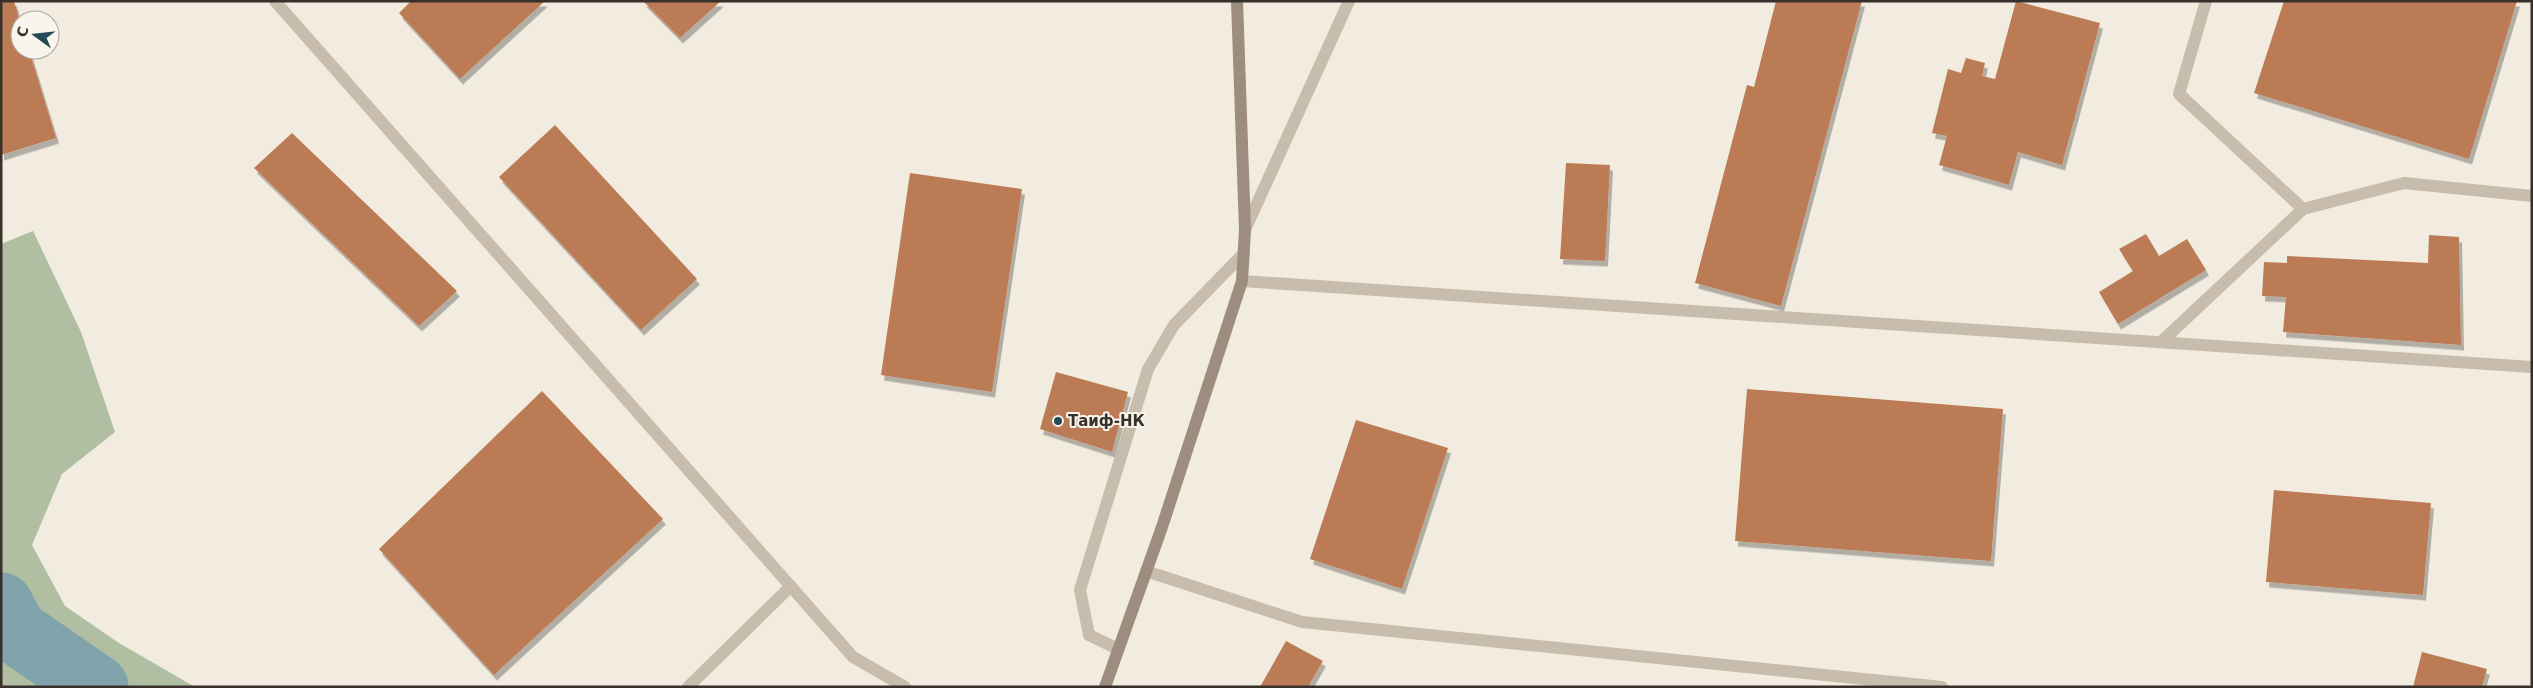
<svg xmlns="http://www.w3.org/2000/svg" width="2533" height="688" font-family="'DejaVu Sans',sans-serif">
<defs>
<filter id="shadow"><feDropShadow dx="3" dy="5.5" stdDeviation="0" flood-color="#0004"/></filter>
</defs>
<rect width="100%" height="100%" fill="#f1ebe0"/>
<path fill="#b0bfa1" d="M33,231L81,332L115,432L62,474L32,545L65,606L119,643L195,687H1V244Z"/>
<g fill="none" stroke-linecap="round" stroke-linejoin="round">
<path stroke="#81a3ab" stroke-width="65" d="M1,605L15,631L96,687"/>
</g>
<path fill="#bb7c54" filter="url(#shadow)" d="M1,1H14L20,21V50H29L56,138L1,155Z
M411,1H545L460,79L399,13Z
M643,1H721L680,38Z
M1776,1H1862L1781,306L1695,283L1747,85L1754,87Z
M2016,1L2100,23L2062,165L2018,152L2009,185L1939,165L1947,136L1932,133L1948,69L1961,73L1966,58L1985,63L1982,76L1995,79Z
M2284,1H2517L2469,159L2254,93Z
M555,125L697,279L641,330L499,177Z
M292,133L457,291L419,326L254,168Z
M1566,163L1610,165L1605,261L1560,259Z
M910,173L1022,189L992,392L881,375Z
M2146,234L2159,256L2187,239L2206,270L2118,324L2099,292L2133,271L2119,249Z
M2429,235L2459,237L2461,345L2283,332L2286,297L2262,296L2264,262L2287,263V256L2428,263Z
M1056,372L1128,392L1112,452L1040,429Z
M1747,389L2003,409L1991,561L1735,541Z
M542,391L663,519L494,675L379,549Z
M1356,420L1448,448L1402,589L1310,559Z
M2274,490L2431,503L2423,595L2266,582Z
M1286,641L1323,661L1308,687H1260Z
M2422,652L2487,669L2482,687H2413Z"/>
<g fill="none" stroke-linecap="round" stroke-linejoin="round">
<path stroke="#c8bdad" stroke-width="12" d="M275,1L853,657L905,687
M2206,1L2179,94L2303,209
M1245,230L1349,1
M1242,281L2532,367
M2161,342L2303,209L2404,183L2532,196
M1146,571L1302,622L1942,687
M1118,649L1089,635L1080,590L1148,369L1174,325L1244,253
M688,687L791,586"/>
<path stroke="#9c8d7e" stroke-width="12" d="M1105,687L1162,527L1242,281L1245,230L1237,1"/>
</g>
<circle fill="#244a55" stroke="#f9f5ec" stroke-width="2" cx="1058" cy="421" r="5"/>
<g text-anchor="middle" stroke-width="4" stroke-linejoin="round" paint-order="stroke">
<g font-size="15" font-weight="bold" fill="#37302b" stroke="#f9f5ec" text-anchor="start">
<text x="1068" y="426">Таиф-НК</text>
</g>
</g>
<rect width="2533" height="688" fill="none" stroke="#37302b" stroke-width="5"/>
<g transform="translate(35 35) rotate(285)"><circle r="24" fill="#f9f5ec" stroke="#aba69f"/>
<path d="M0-4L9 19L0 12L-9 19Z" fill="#244a55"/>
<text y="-8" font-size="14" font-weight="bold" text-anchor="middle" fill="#37302b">С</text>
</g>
</svg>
